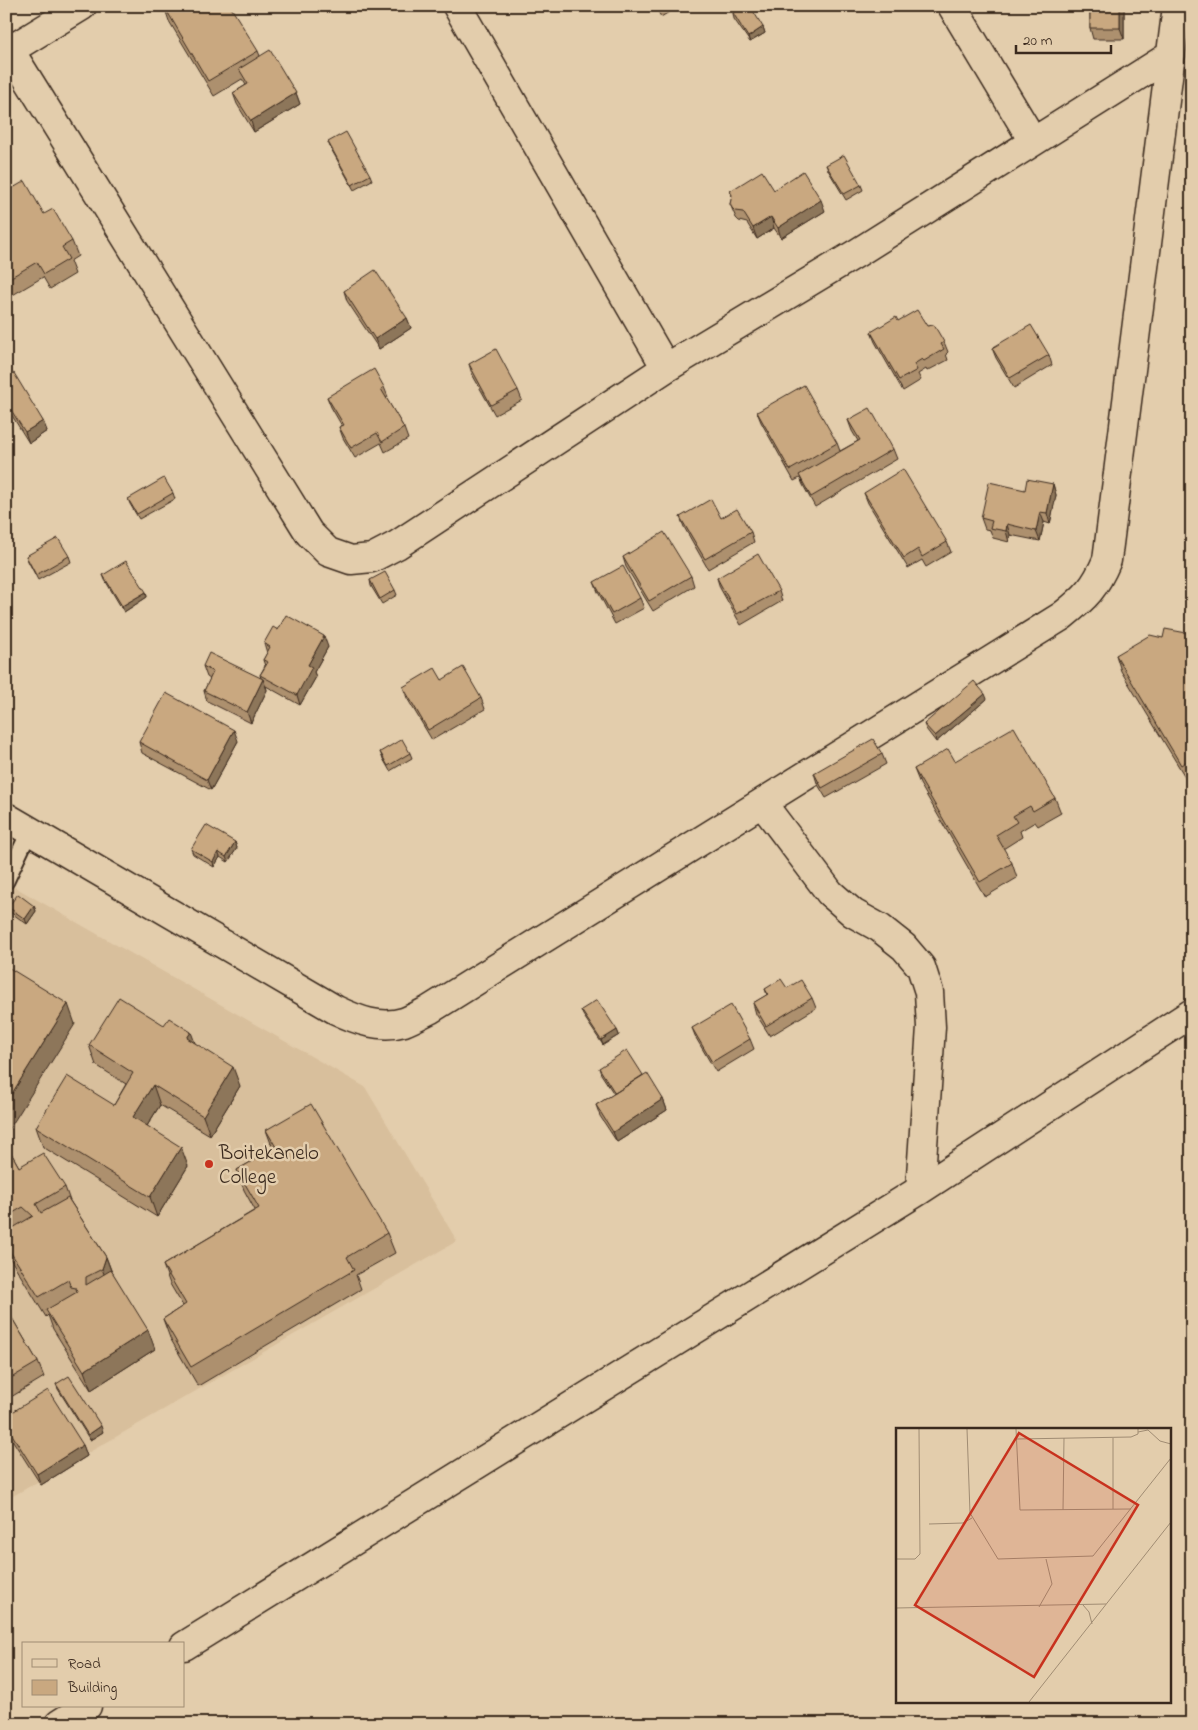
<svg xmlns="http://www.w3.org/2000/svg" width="1198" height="1730" font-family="'Indie Flower',sans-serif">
<rect width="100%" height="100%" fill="#e3cdac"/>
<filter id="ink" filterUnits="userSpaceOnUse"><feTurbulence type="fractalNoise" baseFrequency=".02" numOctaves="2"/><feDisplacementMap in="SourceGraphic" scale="10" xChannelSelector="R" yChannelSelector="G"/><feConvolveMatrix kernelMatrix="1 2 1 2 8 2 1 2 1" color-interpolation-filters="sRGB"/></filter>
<g filter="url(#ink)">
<path fill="#d8bf9c" d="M6,882L365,1087L457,1241L6,1500Z"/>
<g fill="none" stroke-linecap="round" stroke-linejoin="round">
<defs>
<path id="service" d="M6,881L30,830"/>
<path id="minor" d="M457,6L666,368
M952,6L1033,141
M6,44L309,533L328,552L351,560L372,558L397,545L666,368L857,253L1171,55
M10,50L82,6
M762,803L830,893L853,913L880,928L904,947L921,967L929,992L931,1027L920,1190
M6,817L336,1010C357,1020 380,1029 404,1022C412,1019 421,1014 429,1010L1062,616C1086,597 1095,588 1107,560L1177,6
M184,1646L920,1190L1192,1013
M59,1724L87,1706"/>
</defs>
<use href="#service" stroke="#3b2a1e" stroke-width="19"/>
<use href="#minor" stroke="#3b2a1e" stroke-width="31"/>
<use href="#service" stroke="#e3cdac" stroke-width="15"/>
<use href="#minor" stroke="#e3cdac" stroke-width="28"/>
</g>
<path fill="#ad906e" stroke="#3b2a1e" d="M164,6L258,51L260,56L296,93L300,104L254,132L237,104L233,93L246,85L242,79L214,96L169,21Z
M655,6H679L661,17Z
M1090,6H1124V39H1093L1090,28Z
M733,13L763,27L765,33L750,42L734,19Z
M328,142L370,175L372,180L354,190L330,147Z
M826,165L861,185L863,190L846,200L828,170Z
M774,190L825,211L781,238L774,228L757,239L747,223L739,221L736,218L730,204L732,197L730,191Z
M6,192L44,214L72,241L78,256L70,261L75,274L50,289L43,277L6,299Z
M344,291L407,318L411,328L379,349L347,301Z
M898,321L927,326L944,342L948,352L946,354L948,360L927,371L926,369L918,374L921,380L903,391L875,342L871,332Z
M992,348L1049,355L1052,365L1014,388L996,358Z
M469,364L518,390L522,400L495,415L472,374Z
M6,378L43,421L47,431L29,443L6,406Z
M384,387L388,397L386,398L404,428L408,439L385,452L381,443L355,458L343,438L339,427L342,426L331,407L327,397Z
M757,412L837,443L840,451L858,441L852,431L848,420L893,449L897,459L815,507L803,485L800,478L794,481L761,422Z
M1053,484L1056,495L1050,524L1044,522L1040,541L1010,535L1009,542L993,538L990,530L985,529L981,518L1025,490Z
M173,493L175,499L139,519L130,504L128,499Z
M864,493L947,542L951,552L926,567L922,560L908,568L868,503Z
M680,517L721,518L751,532L754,542L708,569L684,527Z
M26,556H69L71,562L38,580L28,561Z
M623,557L691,576L694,586L653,611L626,567Z
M103,575L146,592L147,597L124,612L105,580Z
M717,578L779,591L782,601L741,625L720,588Z
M370,580L395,590L397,595L382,604L371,586Z
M594,582L640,598L644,608L615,624L598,592Z
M278,630L328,647L314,672L316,677L300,705L266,686L267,690L251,723L207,701L204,691L210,679L207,677L203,666L261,678L260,675L265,666L263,660L267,653L264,643Z
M1192,634V777L1187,780L1121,671L1116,655L1163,638Z
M442,680L481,698L485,709L432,740L407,698L403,687Z
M987,699L936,742L926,729L924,724Z
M238,741L211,790L142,753L139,742Z
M380,752L410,753L412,758L390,771L382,757Z
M882,754L886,764L826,798L817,783L814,773Z
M955,761L1055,798L1061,813L1038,826L1035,822L1020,831L1022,837L1003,849L1012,863L1017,878L985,897L920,784L914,769Z
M235,842L237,848L228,862L220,857L214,867L193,854L191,849Z
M34,906L36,911L27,924L10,912L8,907Z
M787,988L812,998L816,1008L770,1036L756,1014L753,1003L767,995L765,989Z
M581,1010L617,1030L619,1035L603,1045L583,1015Z
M692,1028L750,1039L754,1049L716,1072L696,1038Z
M195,1043L240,1086L210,1135L160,1105L147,1126L188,1166L157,1217L43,1147L36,1127L114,1105L126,1084L96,1065L89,1045Z
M599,1068L643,1075L663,1099L667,1110L617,1142L600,1116L596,1105L614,1094L601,1074Z
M266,1130L387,1233L395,1253L356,1275L361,1289L198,1386L170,1338L163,1319L183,1306L170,1284L163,1265L255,1210L244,1190L237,1170L273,1149Z
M6,1144L19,1167L65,1187L70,1201L106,1257L111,1270L155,1349L91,1390L53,1329L48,1315L46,1317L8,1255L6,1251Z
M6,1308L38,1362L44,1377L6,1400Z
M56,1384L103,1432L90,1440L58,1389Z
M6,1416L83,1445L87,1456L41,1485L6,1430Z"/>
<path fill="#8d765a" stroke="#3b2a1e" d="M1120,6H1124V39L1120,28Z
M763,27L765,33L750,42L748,37Z
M296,93L300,104L254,132L251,121Z
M821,200L825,211L781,238L778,228Z
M771,217L774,228L757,239L753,228Z
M407,318L411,328L379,349L375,339Z
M43,421L47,431L29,443L25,432Z
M1053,484L1056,495L1050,524L1047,513Z
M1040,512L1044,522L1040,541L1036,531Z
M1007,524L1010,535L1009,542L1006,531Z
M146,592L147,597L124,612L122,606Z
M324,636L328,647L314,672L316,677L300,705L297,695L308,665Z
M263,679L267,690L251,723L247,712Z
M985,694L987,699L936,742L935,736Z
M234,730L238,741L211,790L207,780Z
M235,842L237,848L228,862L226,857Z
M218,852L220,857L214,867L213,862Z
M34,906L36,911L27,924L25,919Z
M68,1004L75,1024L8,1131L6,1126V1103Z
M617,1030L619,1035L603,1045L601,1040Z
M191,1032L198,1051L187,1038Z
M233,1067L240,1086L210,1135L203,1116Z
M153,1085L160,1105L140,1137L133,1117Z
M663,1099L667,1110L617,1142L613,1132Z
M181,1147L188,1166L157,1217L150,1197Z
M106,1257L113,1276L110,1288L102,1269Z
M148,1330L155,1349L91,1390L84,1371Z
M101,1426L103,1432L90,1440L88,1435Z
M83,1445L87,1456L41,1485L37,1474Z"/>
<path fill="#c9a880" stroke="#3b2a1e" d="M164,6H230L258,51L208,81Z
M743,6H750L763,27L748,37L733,13Z
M1090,6H1120V28H1090Z
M270,50L296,93L251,121L233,93L248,84L239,69Z
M346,132L370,175L352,185L328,142Z
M1192,146V162H1190Z
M844,155L861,185L844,194L826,165Z
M762,171L774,190L803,171L821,200L778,228L771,217L753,228L743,212L735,211L732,208L730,204L732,195L730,191Z
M25,181L44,214L53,209L72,241L62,247L69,259L44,274L37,262L6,280V207H7L6,205V192Z
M375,270L407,318L375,339L344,291Z
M917,310L927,326L934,325L944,342L941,344L944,349L924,361L922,359L914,364L917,370L899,380L871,332L896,317L898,321Z
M1031,325L1049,355L1010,378L992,348Z
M496,349L518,390L491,405L469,364Z
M374,369L384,387L381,389L404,428L382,442L377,433L351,448L339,427L344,425L327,397Z
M14,373L43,421L25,432L6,402V378Z
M804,385L837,443L790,470L757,412Z
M870,408L893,449L811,497L799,475L860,440L848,420Z
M903,469L947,542L922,557L918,549L904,558L864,493Z
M164,478L173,493L137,514L128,499Z
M1027,479L1053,484L1047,513L1040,512L1036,531L1007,524L1006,531L990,528L992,521L981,518L989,482L1025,490Z
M711,499L721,518L737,509L751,532L705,559L680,517Z
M664,532L691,576L649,601L623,557Z
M58,538L69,556L36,575L26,556Z
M758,554L779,591L737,614L717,578Z
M126,561L146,592L122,606L103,575Z
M623,566L640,598L612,614L594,582Z
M385,572L395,590L380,599L370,580Z
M286,615L324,636L308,665L312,667L297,695L260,675L268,662L263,660L270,647L264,643L273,627L278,630Z
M1165,629L1192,634V758L1181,765L1116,655L1150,635L1163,638Z
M209,653L263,679L247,712L204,691L213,672L203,666Z
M463,667L481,698L428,730L403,687L435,668L442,680Z
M974,681L985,694L935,736L924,724Z
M166,693L234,730L207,780L139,742Z
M1014,727L1055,798L1033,811L1030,806L1013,816L1017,822L996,835L1012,863L980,882L914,769L948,749L955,761Z
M402,739L410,753L388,766L380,752Z
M873,739L882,754L822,788L814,773Z
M206,825L235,842L226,857L218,852L213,862L191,849Z
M18,894L34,906L25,919L8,907Z
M6,966L68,1004L6,1103Z
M781,979L787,988L801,980L812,998L766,1026L753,1003L768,994L765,989Z
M119,997L164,1025L169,1018L191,1032L187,1038L233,1067L203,1116L153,1085L133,1117L181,1147L150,1197L36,1127L67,1076L114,1105L133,1073L89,1045Z
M597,1000L617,1030L601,1040L581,1010Z
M731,1005L750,1039L712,1062L692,1028Z
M627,1050L643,1075L615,1093L599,1068Z
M647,1073L663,1099L613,1132L596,1105Z
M311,1104L387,1233L347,1257L354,1270L191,1367L163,1319L186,1304L163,1265L259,1208L237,1170L276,1147L266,1130Z
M6,1144L19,1167L43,1153L65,1187L36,1204L41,1213L68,1198L106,1257L102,1269L86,1277V1285L111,1270L148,1330L84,1371L46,1310L77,1292L76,1288L71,1287L68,1280L39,1297L6,1245V1232L33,1216L23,1207L6,1217Z
M6,1308L38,1362L6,1381Z
M69,1376L101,1426L88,1435L56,1384Z
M48,1390L83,1445L37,1474L6,1425V1416Z"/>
</g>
<circle fill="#c8321e" stroke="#e3cdac" stroke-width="2" cx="209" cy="1164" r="5"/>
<g text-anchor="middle" stroke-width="5" stroke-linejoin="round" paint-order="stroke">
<g font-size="21" fill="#3b2a1e" stroke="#e3cdac" text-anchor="start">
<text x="219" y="1159">Boitekanelo<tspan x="219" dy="24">College</tspan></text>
</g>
</g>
<g transform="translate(896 1428)">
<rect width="275" height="275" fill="#e3cdac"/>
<path fill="none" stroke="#a08c73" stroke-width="1" d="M71,1L74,85L102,131L197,128L275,30M120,1L124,82L235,81M242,4L252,2L264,13L275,16M121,11L235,9L242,6V1M217,81V10M167,82L168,10M33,96L67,95L76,90M0,131H19L24,126L23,1M187,177L193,184L196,196M143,179L156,156L150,131M0,180L210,176M133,274L275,94"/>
<path fill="#c8321e" fill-opacity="0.15" stroke="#c8321e" stroke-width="2.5" d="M123,5L242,77L138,249L19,177Z"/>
<rect width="275" height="275" fill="none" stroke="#3b2a1e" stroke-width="2.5"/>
</g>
<rect width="1198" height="1730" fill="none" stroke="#e3cdac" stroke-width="25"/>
<rect x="12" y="12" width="1173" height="1705" fill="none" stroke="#3b2a1e" stroke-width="2" filter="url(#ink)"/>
<rect x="22" y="1642" width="162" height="65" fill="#e3cdac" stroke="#a08c73"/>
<rect x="32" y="1659" width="25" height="8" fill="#e3cdac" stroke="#a08c73"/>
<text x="68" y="1668" font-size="15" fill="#3b2a1e">Road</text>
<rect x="32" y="1680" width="25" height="15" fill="#c9a880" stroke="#a08c73"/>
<text x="68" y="1692" font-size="15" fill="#3b2a1e">Building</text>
<path d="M1016 45v8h95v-8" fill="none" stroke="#3b2a1e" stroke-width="2.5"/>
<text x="1023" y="45" font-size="15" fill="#3b2a1e" stroke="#e3cdac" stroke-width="4" paint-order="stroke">20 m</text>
</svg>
